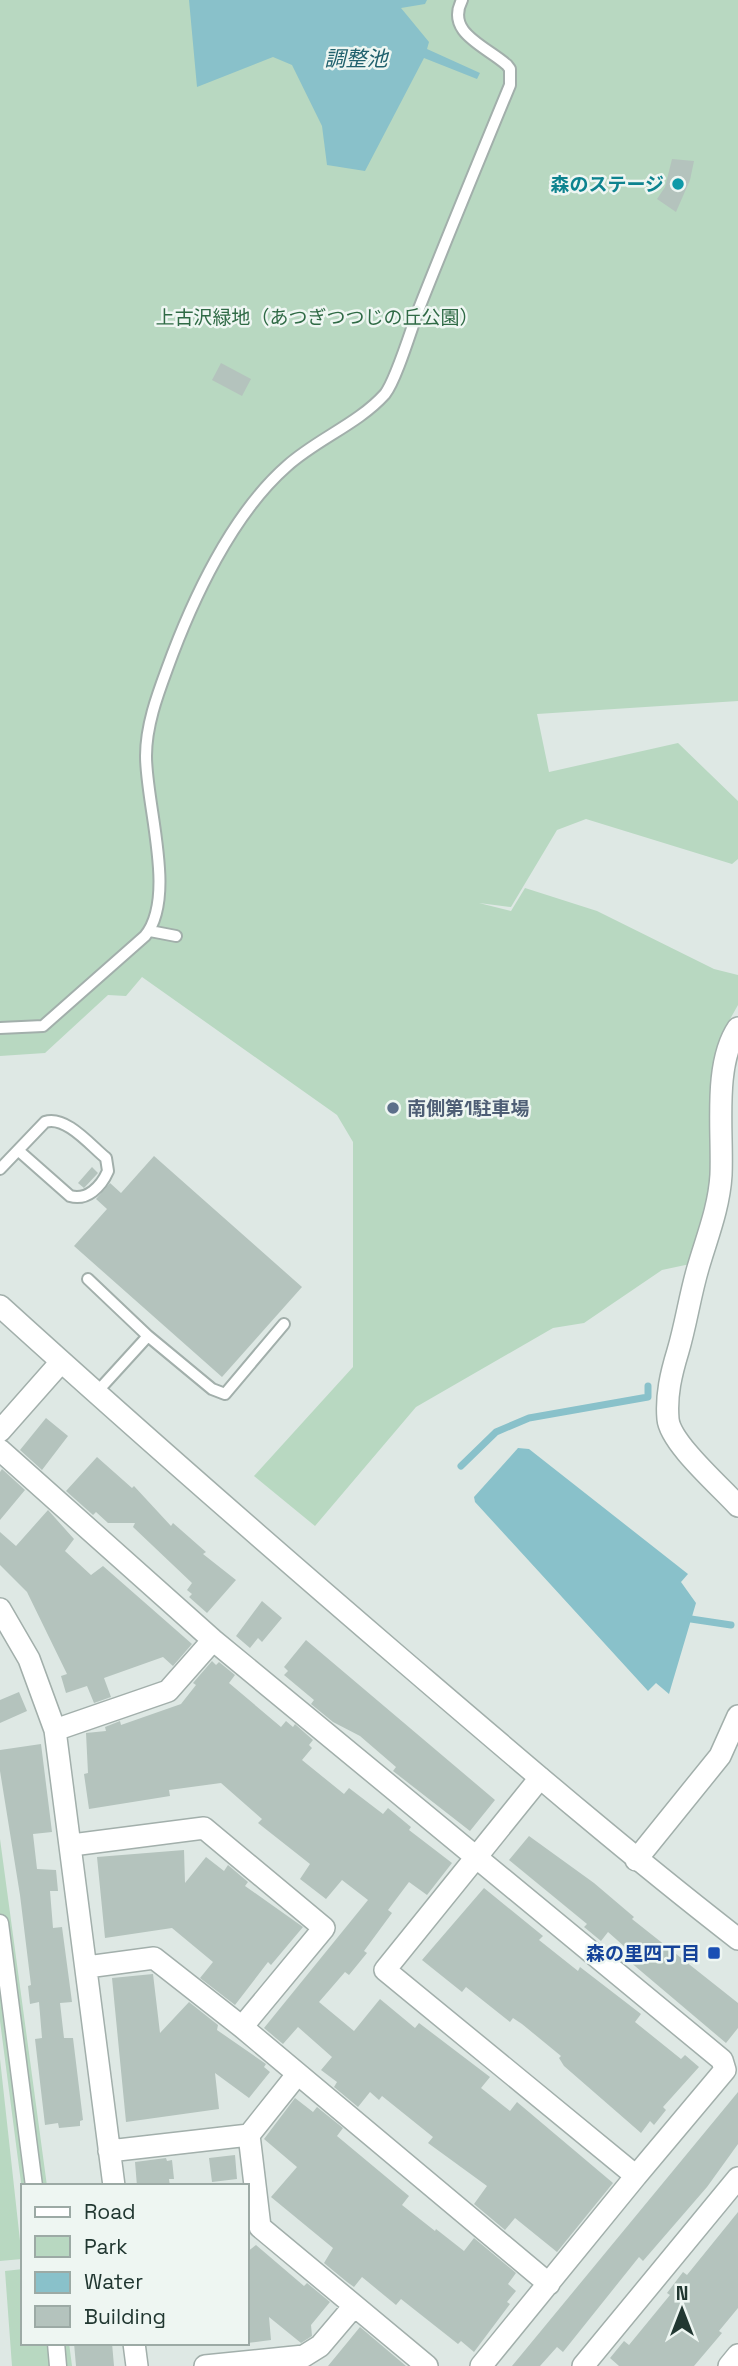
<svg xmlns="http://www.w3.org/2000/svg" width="738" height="2366" font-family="'Space Grotesk','Noto Sans JP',sans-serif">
<rect width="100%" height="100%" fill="#dee8e4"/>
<path fill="#b8d8c1" d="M0,0H738V701L537,714L549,772L678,743L738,801V859L732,864L586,819L557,830L511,907L479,903L511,911L525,888L597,911L714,969L738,975V1005L725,1028L713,1117V1175L690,1264L662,1270L584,1323L553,1328L416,1407L315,1526L254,1476L353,1367V1142L337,1115L142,977L126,996L108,995L45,1053L0,1056Z
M0,1839L47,2186H23V2198L0,2021Z
M0,2059L22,2259L0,2261Z
M23,2269V2343H69L72,2366H12L5,2271Z"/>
<path fill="#89c1ca" d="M189,0H427L425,4L401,8L429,42L427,49L480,73L477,79L424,58L365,171L327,165L322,126L292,65L273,57L197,87Z
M518,1448L529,1449L688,1574L681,1582L696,1603L669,1694L656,1683L648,1691L475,1502L474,1497Z"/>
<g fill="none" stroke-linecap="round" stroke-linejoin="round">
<path stroke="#89c1ca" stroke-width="7" d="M461,1466L496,1432L529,1418L648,1397V1386
M691,1619L731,1625"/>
</g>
<path fill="#b4c3bd" d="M672,159L694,161L690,180L676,212L657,199L665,187Z
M221,363L251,379L242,396L212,380Z
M154,1156L302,1287L222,1377L74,1246L107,1209L96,1199L110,1183L121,1193Z
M92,1167L98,1173L84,1188L78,1183Z
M46,1418L68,1436L42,1470L20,1450Z
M97,1457L132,1488L134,1486L171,1526L173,1523L206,1552L203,1554L236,1580L207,1613L189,1597L192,1594L187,1590L192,1583L133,1527L135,1523H108L96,1512L93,1515L66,1491Z
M2,1469L25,1490L0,1520V1472Z
M48,1510L74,1539L65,1551L91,1575L103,1566L192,1644L173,1666L163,1657L104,1678L111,1697L94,1703L87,1686L66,1693L61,1676L67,1674L27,1592L0,1565V1532L16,1546Z
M262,1601L282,1618L262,1642L258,1638L250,1648L236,1636Z
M306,1640L495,1800L470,1831L393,1771L396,1767L360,1736L333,1722L311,1704L314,1700L284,1675L288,1671L284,1667Z
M212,1661L216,1665L219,1662L235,1675L229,1683L281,1727L286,1721L293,1727L295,1724L313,1740L309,1745L312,1748L302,1760L344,1794L349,1788L383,1814L388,1808L411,1827L409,1830L452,1863L427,1895L409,1882L388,1910L392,1913L364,1951L367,1953L349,1975L345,1972L319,2002L354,2031L380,1999L415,2028L419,2023L490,2077L481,2088L510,2111L517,2102L613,2183L557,2252L515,2218L505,2230L474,2204L487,2186L428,2143L433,2137L382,2096L379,2100L370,2092L358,2107L334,2087L337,2082L321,2070L332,2057L298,2027L283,2044L264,2028L368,1900L342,1880L326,1899L300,1879L310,1864L258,1823L262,1819L221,1783L169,1790L170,1796L89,1809L84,1774L88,1773L86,1733L106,1731L105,1727L120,1721L121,1725L181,1704L196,1685L193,1683Z
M19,1692L27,1711L0,1723V1700Z
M41,1744L52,1832L33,1834L37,1869L56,1870L58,1891H50L53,1928L62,1927L72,2002L60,2003L64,2038H73L83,2120L80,2121V2126L59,2128L58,2123L45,2125L35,2039L42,2038L39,2002L30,2004L28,1986L31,1985L20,1895L0,1771V1750Z
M529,1836L594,1883L634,1917L632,1919L738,2003V2028L726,2043L629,1961L634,1955L608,1932L601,1941L584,1927L587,1924L509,1860Z
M184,1850L185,1883L206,1857L224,1871L228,1865L248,1882L245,1886L303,1927L271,1965L268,1962L235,2005L200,1978L213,1962L172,1928L105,1938L97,1857Z
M484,1888L543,1936L539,1940L578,1971L580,1967L641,2014L635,2022L681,2059L685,2055L699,2067L663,2107L666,2110L654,2125L650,2121L641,2133L564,2066L559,2058L561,2056L522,2024L513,2018L510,2022L466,1987L462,1992L422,1960Z
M153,1974L160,2033L189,2002L218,2025L217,2030L266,2064L264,2067L270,2072L249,2098L215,2073L219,2109L126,2122L112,1978Z
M738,2092V2144L707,2187L643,2261L639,2257L563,2352L557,2347L540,2366H512Z
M295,2098L313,2112L317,2107L343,2128L337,2136L409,2196L402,2205L435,2231L436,2229L464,2251L474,2238L516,2273L508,2284L516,2291L507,2302L510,2304L474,2352L461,2341L458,2344L401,2299L396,2305L362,2277L354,2287L347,2282L324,2263L333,2248L271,2197L297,2167L264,2139Z
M235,2155L237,2179L212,2182L209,2158Z
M166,2158L167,2161L172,2160L174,2179H169L170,2186H137L135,2162Z
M738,2212V2308L719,2331L722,2333L694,2366H619L610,2358L624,2341L629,2345L670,2295L667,2293L683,2272L687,2275Z
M256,2245L304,2286L307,2283L330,2302L311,2325L312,2336L301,2343L269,2317L271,2340L247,2343V2252Z
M360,2327L406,2366H328Z
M74,2343H112L114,2366H76Z"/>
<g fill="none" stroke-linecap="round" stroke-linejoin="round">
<defs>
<path id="service" d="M150,931L176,936
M0,1028L43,1026L145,936C177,897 146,806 146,756C146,726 157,696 167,669C192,600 232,514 287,466C317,439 358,424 385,394C396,380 411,330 418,311C448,235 479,160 510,85V69L507,65C486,46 445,33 462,0
M0,1169L45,1122C66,1115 91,1146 106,1158L108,1171C101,1187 87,1201 70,1196L19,1151
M88,1279L148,1336L96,1393
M148,1336L212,1389L225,1394L284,1324"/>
<path id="pedestrian" d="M0,1923L34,2186
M56,2343L58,2366"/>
<path id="minor" d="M738,1028C713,1065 723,1131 721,1175C719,1208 707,1237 698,1268C690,1295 686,1324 678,1351C671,1374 666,1395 668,1419C670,1443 721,1487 738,1506
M0,1431L61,1362
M0,1450L213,1640L722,2060L725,2070L636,2176
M0,1609L29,1659L55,1730L114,2186
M55,1730L168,1691L213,1640
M72,1845L204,1828L324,1928L242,2027
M636,1860L720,1756L738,1716
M87,1967L154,1958L242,2027L549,2284
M296,2076L249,2135L260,2227L427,2366
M109,2151L249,2135
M134,2343L137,2366
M205,2366L304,2356L320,2346L354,2306
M481,2366L636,2176L385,1970L540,1778
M583,2366L738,2178
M729,2366L738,2355"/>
<path id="tertiary" d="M0,1306C132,1426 266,1543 401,1659C512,1754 622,1849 738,1939"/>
</defs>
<use href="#service" stroke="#a2afab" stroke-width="14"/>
<use href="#pedestrian" stroke="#a2afab" stroke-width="19"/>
<use href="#minor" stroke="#a2afab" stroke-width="24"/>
<use href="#tertiary" stroke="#a2afab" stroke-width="24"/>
<use href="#service" stroke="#fff" stroke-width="10"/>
<use href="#pedestrian" stroke="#fff" stroke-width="16"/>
<use href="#minor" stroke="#fff" stroke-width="21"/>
<use href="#tertiary" stroke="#fff" stroke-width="21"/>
</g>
<circle fill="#0f9aa8" stroke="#eef6f2" stroke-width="2.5" cx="678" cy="184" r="7"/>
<circle fill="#5c6f8a" stroke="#eef6f2" stroke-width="2.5" cx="393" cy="1108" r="7"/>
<rect fill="#1a4fb4" stroke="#eef6f2" stroke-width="2.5" x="707" y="1946" width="14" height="14" rx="3.5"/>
<g text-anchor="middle" stroke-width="5" stroke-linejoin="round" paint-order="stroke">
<g font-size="19" font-weight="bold" fill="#0d838f" stroke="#eef6f2" text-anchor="end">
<text x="664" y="191">森のステージ</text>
</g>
<g font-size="19" fill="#2f6a45" stroke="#eef6f2">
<text x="317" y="324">上古沢緑地（あつぎつつじの丘公園）</text>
</g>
<g font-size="19" font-weight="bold" fill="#4e5e75" stroke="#eef6f2" text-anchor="start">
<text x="407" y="1115">南側第1駐車場</text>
</g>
<g font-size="19" font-weight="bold" fill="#164399" stroke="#eef6f2" text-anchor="end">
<text x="700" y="1960">森の里四丁目</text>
</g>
<g font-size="21" font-style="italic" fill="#20616d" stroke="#eef6f2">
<text x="356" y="66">調整池</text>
</g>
</g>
<rect x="21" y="2184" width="228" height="161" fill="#eef6f2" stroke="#9caaa5" stroke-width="2"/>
<rect x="35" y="2207" width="35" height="10" fill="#ffffff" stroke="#9caaa5" stroke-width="2"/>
<text x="84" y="2219" font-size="21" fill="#213731">Road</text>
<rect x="35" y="2236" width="35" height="21" fill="#b8d8c1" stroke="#9caaa5" stroke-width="2"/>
<text x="84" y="2254" font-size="21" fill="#213731">Park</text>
<rect x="35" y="2272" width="35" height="21" fill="#89c1ca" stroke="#9caaa5" stroke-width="2"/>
<text x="84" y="2289" font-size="21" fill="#213731">Water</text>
<rect x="35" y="2306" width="35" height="21" fill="#b4c3bd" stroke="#9caaa5" stroke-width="2"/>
<text x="84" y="2324" font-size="21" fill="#213731">Building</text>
<g transform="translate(682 2310)" stroke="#eef6f2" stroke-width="5" paint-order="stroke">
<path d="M0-5L12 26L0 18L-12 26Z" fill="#213731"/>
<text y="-10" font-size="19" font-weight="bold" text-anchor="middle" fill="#213731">N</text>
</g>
</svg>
